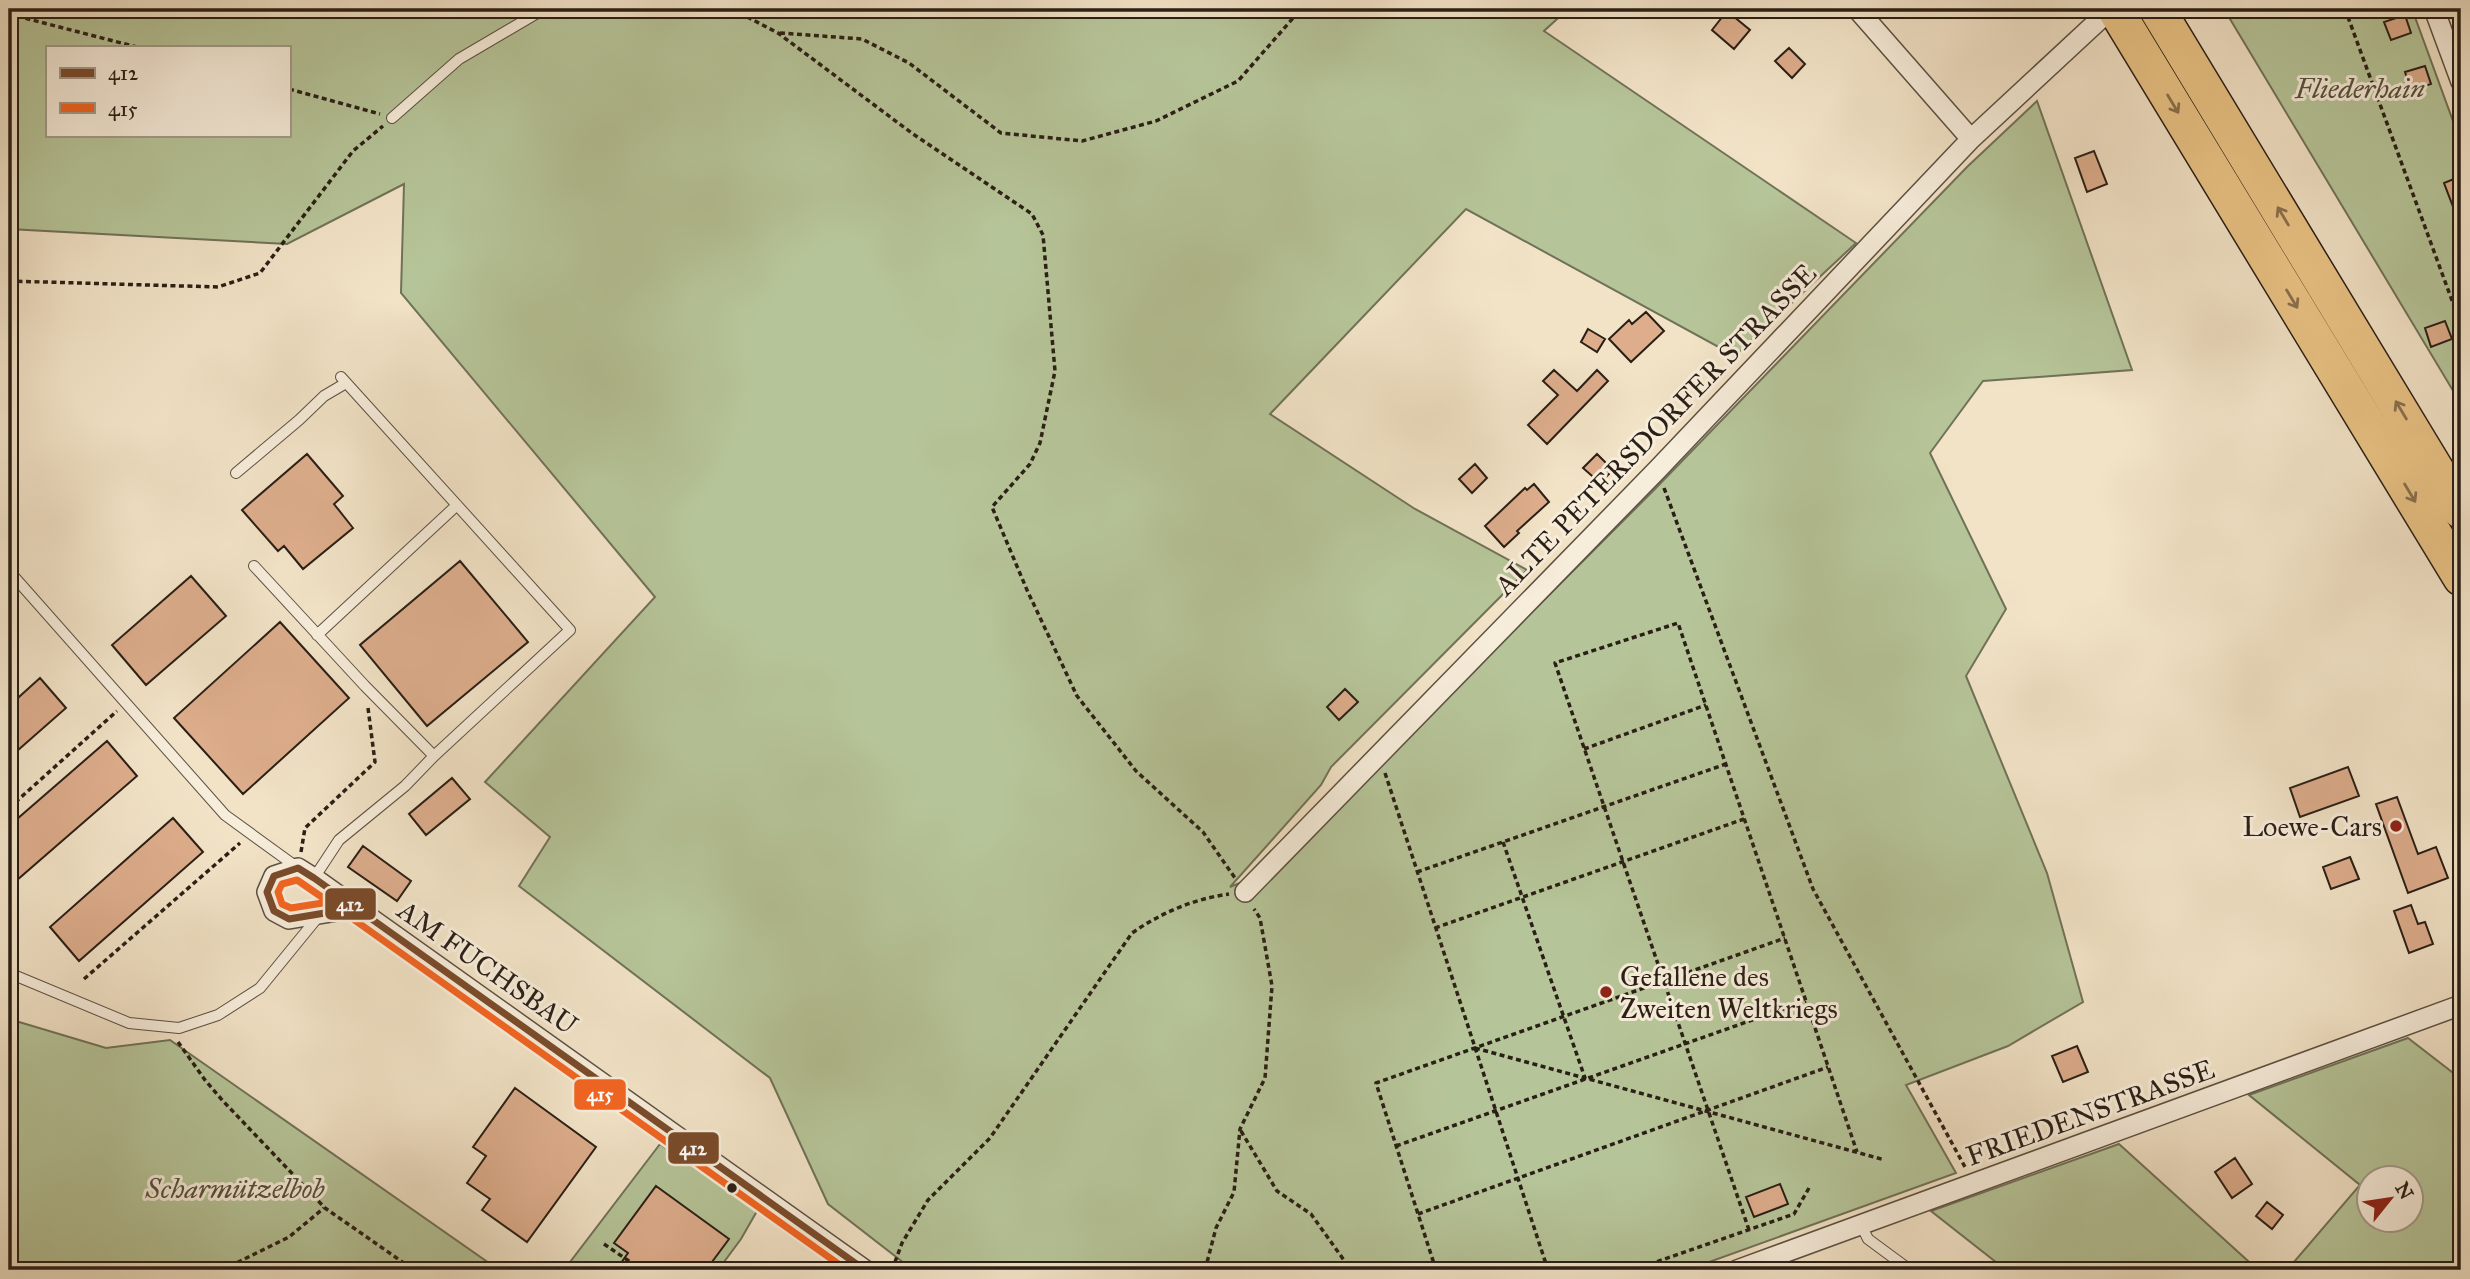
<svg xmlns="http://www.w3.org/2000/svg" width="2470" height="1279" font-family="'IM FELL Great Primer',serif">
<rect width="100%" height="100%" fill="#f2e3c7"/>
<filter id="stains"><feTurbulence type="fractalNoise" baseFrequency=".00286" numOctaves="4"/><feColorMatrix values="0 0 0 0 .2 0 0 0 0 .09 0 0 0 0 .02 0 0 0 .5 -.17"/></filter>
<radialGradient id="worn" r=".72"><stop offset=".6" stop-color="#630" stop-opacity="0"/><stop offset="1" stop-color="#630" stop-opacity=".3"/></radialGradient>
<path fill="#b6c599" stroke="#707258" stroke-width="2" fill-rule="evenodd" d="M9,9H1568L1544,31L1856,243L1735,356L1466,209L1270,414L1415,509L1527,570L1331,767L1321,785L1230,887L1276,868L1654,490L1967,167L2037,101L2132,370L1983,381L1930,453L2006,609L1966,676L2047,873L2083,1002L2008,1046L1906,1085L1956,1173L1687,1270H913L828,1204L770,1078L519,886L550,837L485,782L655,597L401,293L404,184L287,244L9,229ZM47,47H289V135H47Z
M2224,9H2412L2461,143V404Z
M9,1019L106,1048L170,1040L499,1270H9Z
M2408,1038L2461,1079V1270H2287L2360,1185L2249,1095ZM2368,1178H2410V1220H2368Z
M660,1144L757,1211L741,1239L718,1270H564Z
M2119,1144L2258,1270H2006L1931,1211Z"/>
<path fill="#ddad8c" stroke="#2a1f16" stroke-width="2" d="M1727,11L1750,30L1734,49L1712,30Z
M2405,15L2411,33L2391,40L2384,22Z
M1789,48L1805,64L1792,78L1775,61Z
M2425,66L2431,84L2411,91L2405,72Z
M2094,151L2107,184L2087,192L2075,158Z
M2461,176V225H2460L2444,183Z
M1646,312L1664,331L1631,362L1609,339L1629,320L1632,324Z
M2445,321L2452,339L2431,347L2425,328Z
M1588,329L1605,339L1597,352L1581,342Z
M1554,370L1577,391L1597,370L1608,381L1547,444L1528,425L1558,395L1543,381Z
M307,454L343,496L334,504L353,528L303,569L284,546L278,551L242,510Z
M1597,454L1613,470L1600,483L1583,468Z
M1475,464L1487,478L1472,493L1459,479Z
M1534,484L1549,502L1517,531L1519,533L1504,547L1485,526L1525,488L1527,490Z
M460,561L528,642L427,726L360,645Z
M191,576L226,616L146,685L112,645Z
M280,622L349,698L243,794L174,718Z
M40,678L66,708L9,758V706Z
M1345,689L1358,702L1339,720L1327,707Z
M107,741L137,776L9,887V826Z
M2348,767L2359,796L2300,817L2290,788Z
M452,778L470,799L426,835L409,814Z
M2397,797L2418,854L2436,847L2448,878L2408,893L2376,804Z
M173,818L203,852L79,961L50,927Z
M363,846L411,881L397,901L348,867Z
M2350,857L2359,879L2331,889L2323,867Z
M2411,905L2418,924L2425,922L2433,944L2409,953L2394,911Z
M2077,1046L2088,1072L2063,1082L2052,1056Z
M515,1088L596,1147L527,1242L482,1210L490,1199L467,1183L486,1156L473,1147Z
M2235,1158L2252,1184L2232,1198L2215,1172Z
M1780,1184L1788,1204L1754,1217L1746,1197Z
M656,1186L729,1239L706,1270H616L628,1253L614,1243Z
M2267,1202L2283,1215L2272,1229L2256,1216Z"/>
<g fill="none" stroke-linecap="round" stroke-linejoin="round">
<defs>
<path id="lane" d="M392,118L459,59L544,9
M236,473L299,420L324,396L346,383
M254,566L365,686L434,756
M9,571L225,815L298,868
M317,635L457,505
M314,878L339,840L405,786L434,756L570,630L341,377
M9,973L129,1023L179,1028L218,1015L260,988L318,917
M1861,1225L1868,1239L1910,1270"/>
<path id="street" d="M1857,9L1971,139
M2434,9L2461,82
M1245,892L1657,470L1971,139L2111,9
M355,908L289,919L274,911L267,892L274,876L298,868L314,878L865,1270
M1737,1270L2461,1005"/>
<path id="highway" d="M2115,9L2461,578
M2157,9L2461,511"/>
</defs>
<use href="#lane" stroke="#5c5042" stroke-width="12"/>
<use href="#street" stroke="#5c5042" stroke-width="22"/>
<use href="#highway" stroke="#2a1f16" stroke-width="38"/>
<path stroke="#2a1f16" stroke-width="3.5" stroke-dasharray="5 3.5" stroke-linecap="butt" d="M732,9L778,33L913,134L1032,214L1043,235L1055,371L1040,443L1030,464L992,507L1027,590L1077,696L1136,771L1203,832L1235,878
M2345,9L2461,325
M9,14L137,47
M780,33L862,39L909,63L1001,133L1082,141L1156,121L1238,81L1301,9
M289,89L380,114
M9,281L218,287L260,273L353,151L383,126
M1664,488L1813,889L1965,1167
M1584,749L1706,705
M1385,773L1548,1270
M9,808L117,711
M1503,842L1585,1078
M301,852L305,828L375,762L368,708
M1417,872L1726,764
M1435,928L1744,819
M84,979L240,843
M178,1042L205,1080L223,1101L325,1208L414,1270
M1475,1048L1885,1160
M1241,1131L1277,1191L1311,1214L1351,1270
M1396,1146L1806,1001
M1418,1214L1828,1067
M1749,1230L1555,663L1678,623L1857,1152
M604,1244L642,1270
M222,1270L289,1237L324,1208
M892,1270L902,1243L928,1200L990,1138L1132,933C1161,913 1193,899 1229,894
M1205,1270L1216,1228L1234,1192L1240,1129L1265,1078L1272,986L1260,918L1254,909
M1436,1270L1376,1083L1785,938
M1633,1270L1794,1214L1809,1188"/>
<use href="#lane" stroke="#f7eddb" stroke-width="10"/>
<use href="#street" stroke="#f7eddb" stroke-width="19"/>
<use href="#highway" stroke="#e9c284" stroke-width="35"/>
<defs>
<path id="bus-1" d="M355,908L289,919L274,911L267,892L274,876L298,868L314,878L865,1270"/>
<path id="bus-2" d="M297,880L329,902L291,908L282,904L278,892L282,884Z
M353,919L847,1270"/>
</defs>
<use href="#bus-1" stroke="#f7eddb" stroke-width="12"/>
<use href="#bus-2" stroke="#f7eddb" stroke-width="12"/>
<use href="#bus-1" stroke="#7a4b2a" stroke-width="7"/>
<use href="#bus-2" stroke="#f26522" stroke-width="7"/>
</g>
<defs><path id="oneway-shaft" d="M-6 0H5M1.5-3L5.5 0L1.5 3" fill="none" stroke-width="1.6" stroke-linecap="round" stroke-linejoin="round" transform="scale(1.75)"/></defs>
<g stroke="#8a704d">
<use href="#oneway-shaft" transform="translate(2173 104) rotate(59)"/>
<use href="#oneway-shaft" transform="translate(2283 216) rotate(-121)"/>
<use href="#oneway-shaft" transform="translate(2292 299) rotate(59)"/>
<use href="#oneway-shaft" transform="translate(2401 410) rotate(-121)"/>
<use href="#oneway-shaft" transform="translate(2410 493) rotate(59)"/>
</g>
<g fill="#8f2418" stroke="#f7eddb" stroke-width="2.5">
<circle cx="2396" cy="826" r="7"/>
<circle cx="1606" cy="992" r="7"/>
</g>
<circle fill="#2a1f16" stroke="#f7eddb" stroke-width="2.5" cx="732" cy="1188" r="6"/>
<g text-anchor="middle" stroke-width="6" stroke-linejoin="round" paint-order="stroke">
<g font-size="28" font-style="italic" fill="#54513d" stroke="#f7eddb">
<text x="2360" y="98">Fliederhain</text>
<text x="235" y="1198">Scharmützelbob</text>
</g>
<g font-size="28" fill="#2a1f16" stroke="#f7eddb">
<text transform="translate(1655 429) rotate(-46)" y="10">ALTE PETERSDORFER STRASSE</text>
<text transform="translate(488 967) rotate(35)" y="10">AM FUCHSBAU</text>
<text transform="translate(2090 1112) rotate(-20)" y="10">FRIEDENSTRASSE</text>
</g>
<g font-size="28" fill="#2a1f16" stroke="#f7eddb" text-anchor="end">
<text x="2382" y="836">Loewe-Cars</text>
<text x="1620" y="986" text-anchor="start">Gefallene des<tspan x="1620" dy="32">Zweiten Weltkriegs</tspan></text>
</g>
</g>
<g stroke="#f7eddb" stroke-width="2.5">
<rect x="324" y="887" width="53" height="34" rx="7" fill="#7a4b2a"/>
<rect x="573" y="1078" width="54" height="33" rx="7" fill="#f26522"/>
<rect x="667" y="1131" width="53" height="34" rx="7" fill="#7a4b2a"/>
</g>
<g font-size="19" text-anchor="middle" font-weight="bold" fill="#fff">
<text x="350" y="911">412</text>
<text x="600" y="1101">415</text>
<text x="693" y="1155">412</text>
</g>
<rect width="2470" height="1279" fill="none" stroke="#f2e3c7" stroke-width="35"/>
<rect x="10" y="10" width="2449" height="1258" fill="none" stroke="#2a1f16" stroke-width="3.5"/>
<rect x="18" y="18" width="2435" height="1244" fill="none" stroke="#2a1f16" stroke-width="2"/>
<rect x="46" y="46" width="245" height="91" fill="#f7eddb" stroke="#a59b8c" stroke-width="2"/>
<rect x="60" y="68" width="35" height="10" fill="#7a4b2a" stroke="#a59b8c" stroke-width="2"/>
<text x="108" y="80" font-size="21" fill="#2a1f16">412</text>
<rect x="60" y="103" width="35" height="10" fill="#f26522" stroke="#a59b8c" stroke-width="2"/>
<text x="108" y="116" font-size="21" fill="#2a1f16">415</text>
<g transform="translate(2390 1199) rotate(60)"><circle r="33" fill="#f7eddb" stroke="#a59b8c" stroke-width="2"/>
<path d="M0-5L12 26L0 18L-12 26Z" fill="#8f2418"/>
<text y="-10" font-size="19" font-weight="bold" text-anchor="middle" fill="#2a1f16">N</text>
</g>
<rect width="100%" height="100%" filter="url(#stains)"/>
<rect width="100%" height="100%" fill="url(#worn)"/>
</svg>
